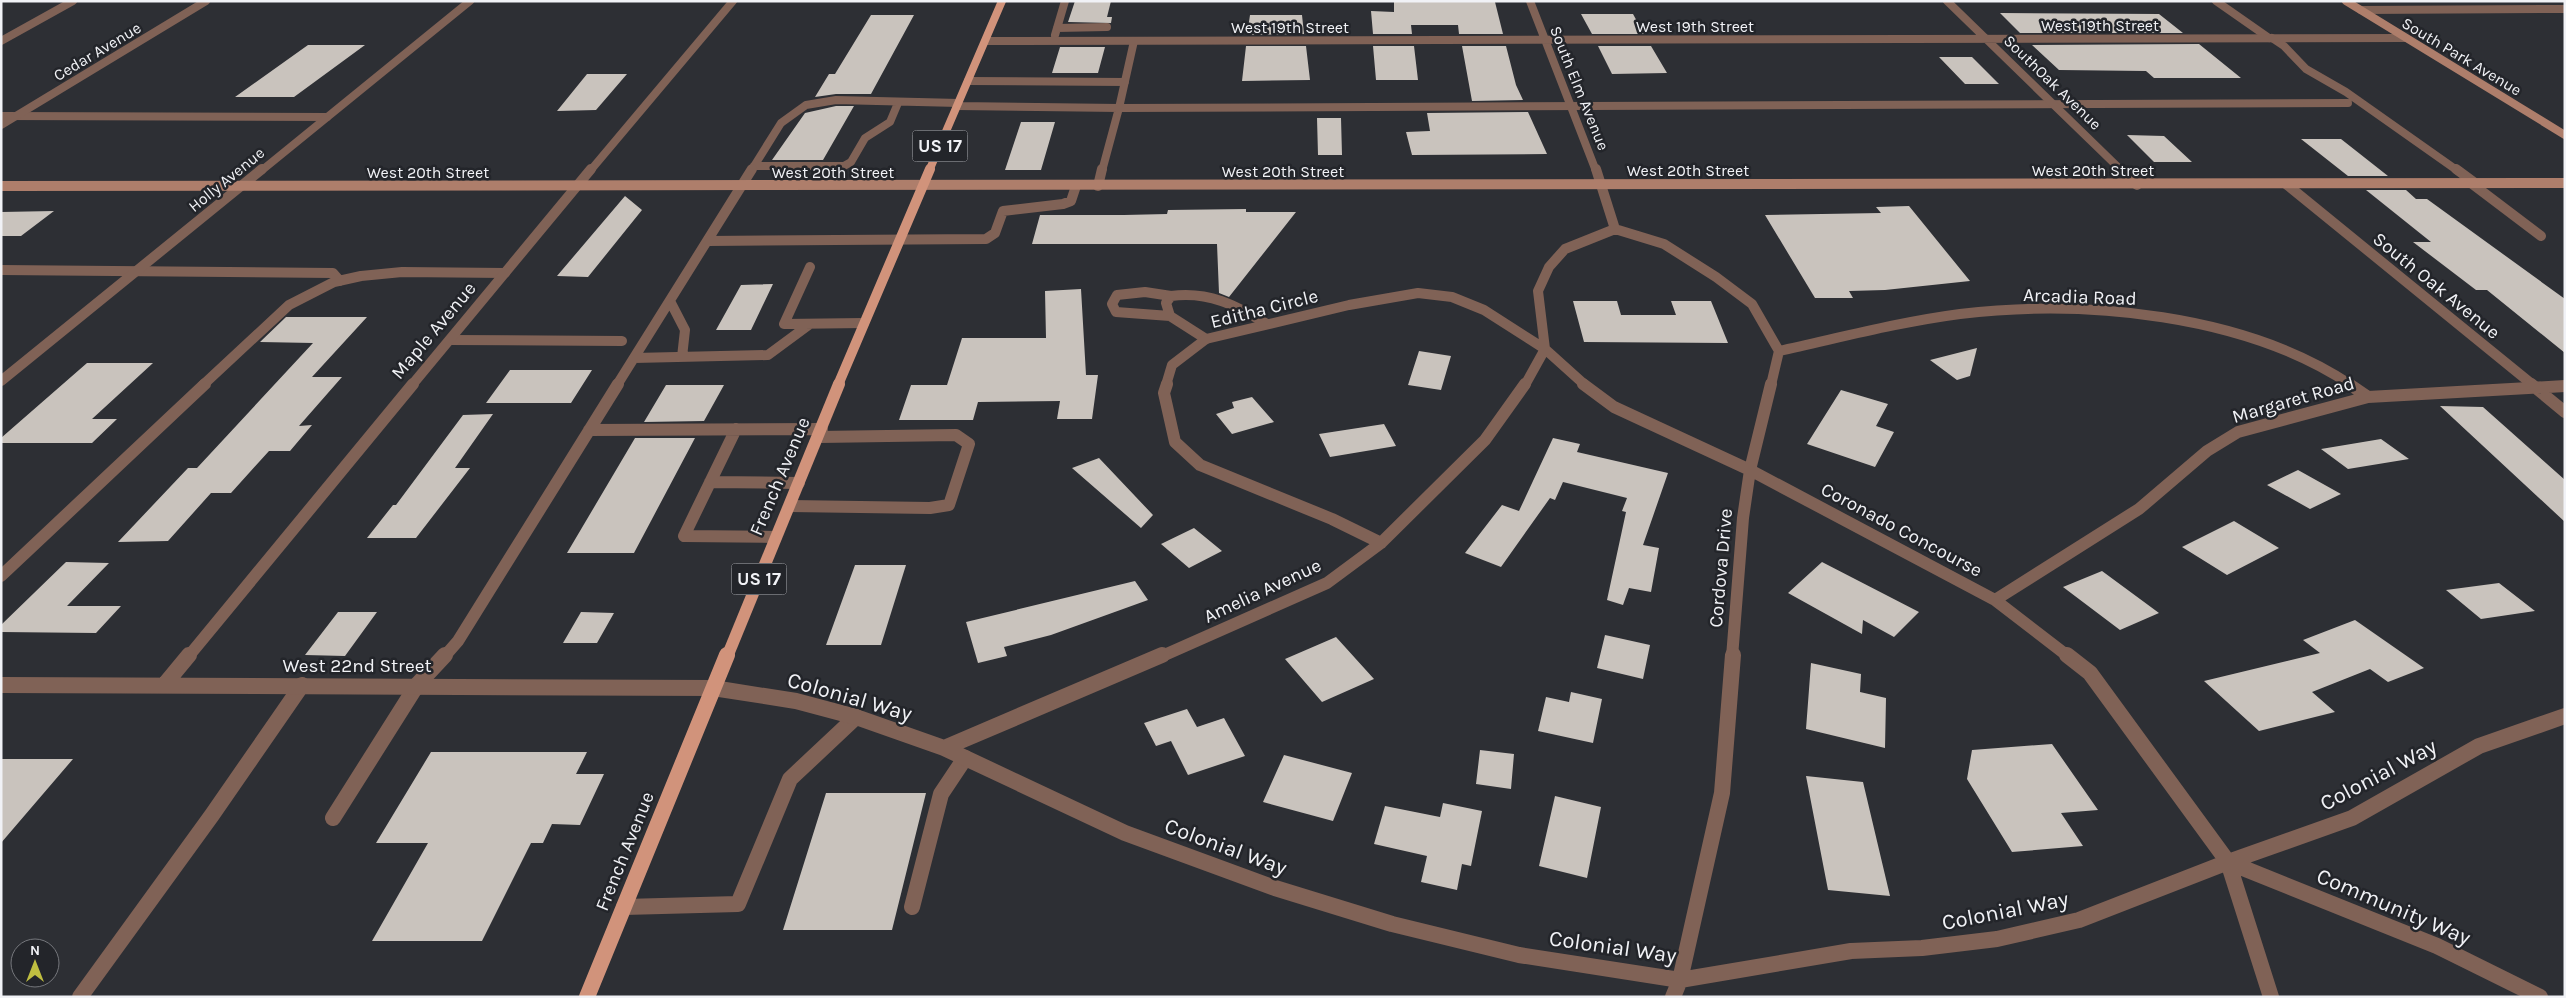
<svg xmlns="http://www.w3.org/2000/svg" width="2566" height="998" font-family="Karla,sans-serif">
<rect width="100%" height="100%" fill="#2d2f34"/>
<path fill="#c9c3bd" d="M1075,1H1111L1107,17H1112L1111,23L1068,22Z
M1426,1L1495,2L1503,34H1459L1458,25H1411L1412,34H1373L1371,11L1394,12V2Z
M2000,13L2159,14L2183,33H2020Z
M1581,14H1633L1644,34H1592Z
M871,15H914L871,94H836L815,97L829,74H835Z
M1250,15H1302L1304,34L1247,35Z
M2199,44L2241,78H2154L2146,71L2059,70L2032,45Z
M308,45H365L294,97H235Z
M1246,46H1306L1310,80L1242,81Z
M1373,46H1414L1418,80H1376Z
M1462,46H1506L1516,85L1523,100L1472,101Z
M1598,46H1651L1667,73L1612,74Z
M1060,47H1105L1098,73H1052Z
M1939,57H1972L1999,84H1965Z
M587,74H627L596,110L557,111Z
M836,106H854L823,160H772L805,113Z
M1528,112L1547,154L1412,155L1406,132L1430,131L1427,113Z
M1317,118H1341L1342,155H1318Z
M1021,122H1055L1041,170H1005Z
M2127,135L2164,136L2192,162H2154Z
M2301,139H2341L2388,176H2348Z
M2366,190H2406L2416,199H2427L2565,299V353L2487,290H2476L2413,242H2431Z
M625,196L642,210L588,277L557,276Z
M1909,206L1970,281L1885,290L1849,291L1853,298H1815L1765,215L1881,213L1876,207Z
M1246,209V212H1296L1229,297L1219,293L1217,244H1032L1040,215H1124L1167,214L1168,210Z
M54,211L21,236H1V212Z
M773,284L751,330H716L741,285Z
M1081,289L1086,375H1098L1092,419H1057L1060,401L978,402L973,420H899L911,385H947L962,338H1046L1045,291Z
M1573,301H1617L1621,315H1676L1671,301H1711L1728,343L1584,342Z
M286,317H367L312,377H342L299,426L312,425L290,451H269L231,493H211L168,541L118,542L188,468H197L313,343L260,342Z
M1977,348L1970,376L1957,380L1930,360Z
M1419,351L1451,356L1441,390L1408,385Z
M87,363H153L92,419H117L92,443H1V438Z
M510,370H592L571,403H486Z
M666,385H724L704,421L644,422Z
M1841,390L1888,404L1876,426L1894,432L1875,467L1807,444Z
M1252,397L1274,422L1232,434L1216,414L1234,408L1232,402Z
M2440,406L2483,407L2565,480V522Z
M493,414L455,468H470L416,538H367L393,505H396L463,415Z
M1384,424L1396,446L1330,457L1319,434Z
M635,438H695L634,553H567Z
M1553,438L1580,444L1577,452L1668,473L1643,545L1659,548L1651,592L1629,588L1623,605L1607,600L1626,512L1622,511L1627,498L1563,482L1555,500L1550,498L1501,567L1465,553L1502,505L1519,511Z
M2381,439L2409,459L2348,469L2321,449Z
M1099,458L1153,515L1141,528L1072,468Z
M2298,470L2341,494L2310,509L2267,485Z
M2234,521L2279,548L2227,575L2182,547Z
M1194,528L1222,551L1189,568L1161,544Z
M66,562L109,563L67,606H121L96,633L1,632V625Z
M1822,562L1919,612L1894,637L1863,620L1862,634L1788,593Z
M855,565H906L881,645H826Z
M2102,571L2159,613L2120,630L2063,587Z
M1135,581L1148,600L1051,635L1004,647L1007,656L978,663L966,622Z
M2499,583L2535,611L2481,619L2446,590Z
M338,612H377L345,656L305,655Z
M581,612L614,613L597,643H563Z
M2355,620L2424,668L2388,682L2370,669L2312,692L2335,712L2259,731L2204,681L2320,653L2303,640Z
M1605,635L1650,645L1643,679L1597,668Z
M1336,637L1374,679L1322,702L1285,659Z
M1811,663L1861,674L1860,692L1886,698L1885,748L1806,729Z
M1571,692L1602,699L1593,743L1538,731L1546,697L1569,702Z
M1187,709L1197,727L1224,718L1245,756L1188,775L1171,741L1156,746L1144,723Z
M2052,744L2098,810L2061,813L2083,846L2012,852L1967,779L1972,750Z
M1480,750L1514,754L1511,789L1476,784Z
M431,752H587L576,774H604L580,825L552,824L543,843H531L482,941H372L428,843H376Z
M1284,755L1352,773L1333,821L1263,802Z
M1,759H73L1,843Z
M1806,776L1863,782L1890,896L1828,890Z
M826,793H926L892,930H783Z
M1555,796L1601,807L1587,878L1539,866Z
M1443,803L1482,811L1471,866L1462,864L1457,890L1421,882L1427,856L1374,844L1385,806L1440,817Z"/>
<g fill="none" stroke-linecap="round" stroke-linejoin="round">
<path stroke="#806256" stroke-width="8" d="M2216,1L2269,38
M1057,28L1107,27
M1055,35L1065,1
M2272,38L2284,46L2306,69L2346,92L2458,171
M1,41L73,1
M1134,41L1119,108L2348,103
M968,81L1125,82
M957,106L1119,108L1102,171
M1,116L327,117
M754,166H844L851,162L865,138L890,122L898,103
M751,171L781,123L806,105L836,100L959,103"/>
<path stroke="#806256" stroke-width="10" d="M2456,169L2475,183
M2471,183L2541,236
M1098,186L1102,169
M708,241L986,239L995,233L1003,211L1063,204L1071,201L1076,186
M810,267L784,324L864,323
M1,270L333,273L340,281
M670,301L685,330L682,357
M1170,316L1116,312L1112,304L1117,295L1145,292L1171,296
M1206,339L1170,316L1166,303L1171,296C1209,291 1235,305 1267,324
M450,340L622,341
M634,358L768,355L810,324
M203,385L289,305L334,282L361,276L402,272L505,273
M617,385L752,169"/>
<path stroke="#806256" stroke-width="12" d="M736,429L684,536L776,537
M589,430L822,429
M710,482L799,483
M790,506L930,508L949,505L969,444L956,435L819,437
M1,576L205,384
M444,657L458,641L618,384"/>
<path stroke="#806256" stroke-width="16" d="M333,818L417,685L445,655
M624,907L738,904L790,779L856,717
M912,907L941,794L965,758
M80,997L212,815L302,685"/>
<path stroke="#806256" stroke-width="8" d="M1530,1L1596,171
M1947,1L2122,171
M2361,10L2565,9
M986,41L2405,38
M1,125L206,1
M261,171L470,1
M590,171L733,1"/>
<path stroke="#806256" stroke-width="10" d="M2121,169L2137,185
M2286,184L2533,385
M1615,229L1664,244L1716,277L1752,304L1779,351L1771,385
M1779,351C1839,338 1899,322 1960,314C2085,299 2245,314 2351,385
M1,381L262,169
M412,385L591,169
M1166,385L1172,365L1206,339L1349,305L1418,293L1452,297L1484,310L1545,349L1525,385
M1585,385L1545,349L1538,291L1549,267L1565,249L1615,229L1596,169"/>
<path stroke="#806256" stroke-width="12" d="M1167,384L1164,393L1175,442L1200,465L1332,519L1381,543
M1583,384L1614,407L1750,470L1995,600L2069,657
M2349,384L2368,397
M2531,384L2565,412
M1381,543L1485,440L1525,384
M1995,600L2139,509L2207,451L2238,432L2368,397L2565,386
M188,657L413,384
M1160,657L1327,583L1381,543
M1732,657L1743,518L1750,470L1771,384"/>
<path stroke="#806256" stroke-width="16" d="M2067,655L2090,673L2228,862L2271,997
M165,684L189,655
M1,685L713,688L796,701L856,717L944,748L1125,833L1275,888L1392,924L1519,955L1680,980L1851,951L1922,948L1997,939L2079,920L2228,862L2352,818L2479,746L2565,716
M944,748L1162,655
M2228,862L2437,946L2540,997
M1673,997L1680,980L1722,793L1733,655"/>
<path stroke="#ae7e6b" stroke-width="8" d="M2346,1L2565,135"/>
<path stroke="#ae7e6b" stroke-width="10" d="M1,186L2565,183"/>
<path stroke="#d1937b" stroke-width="8" d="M929,171L1002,1"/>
<path stroke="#d1937b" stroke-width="10" d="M838,385L930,169"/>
<path stroke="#d1937b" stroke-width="12" d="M727,657L839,384"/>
<path stroke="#d1937b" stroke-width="16" d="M587,997L727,655"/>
</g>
<g text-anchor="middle" stroke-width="5" stroke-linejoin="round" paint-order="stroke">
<g font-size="16" fill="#f1f2f6" stroke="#23252a">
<text x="2100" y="31">West 19th Street</text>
<text x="1695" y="32">West 19th Street</text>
<text x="1290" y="33">West 19th Street</text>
<text transform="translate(97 51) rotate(-31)" y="6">Cedar Avenue</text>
<text transform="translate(2462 56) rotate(31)" y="6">South Park Avenue</text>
<text transform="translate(2053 82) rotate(44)" y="6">SouthOak Avenue</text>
<text transform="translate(1580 88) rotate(68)" y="6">South Elm Avenue</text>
<text x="1688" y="176">West 20th Street</text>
<text x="2093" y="176">West 20th Street</text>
<text x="1283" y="177">West 20th Street</text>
<text x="428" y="178">West 20th Street</text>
<text x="833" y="178">West 20th Street</text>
<text transform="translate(226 179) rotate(-39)" y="6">Holly Avenue</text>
</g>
<g fill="#23252a" stroke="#b3b4b9" stroke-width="1">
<rect x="912.5" y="130.5" width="55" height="31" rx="4"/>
<rect x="731.5" y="563.5" width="55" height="31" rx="4"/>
</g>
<g font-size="18" font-weight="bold" fill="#f1f2f6">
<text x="940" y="152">US 17</text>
<text x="759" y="585">US 17</text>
</g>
<g font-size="19" fill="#f1f2f6" stroke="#23252a">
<text transform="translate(2437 285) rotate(39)" y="7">South Oak Avenue</text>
<text transform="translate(2080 296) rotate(2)" y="7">Arcadia Road</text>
<text transform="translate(1264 308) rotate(-14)" y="7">Editha Circle</text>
<text transform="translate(433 330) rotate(-50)" y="7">Maple Avenue</text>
<text transform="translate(2293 399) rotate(-16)" y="7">Margaret Road</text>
<text transform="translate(779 476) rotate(-67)" y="7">French Avenue</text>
<text transform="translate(1902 529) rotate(28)" y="7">Coronado Concourse</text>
<text transform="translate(1720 568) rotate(-85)" y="7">Cordova Drive</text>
<text transform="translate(1262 590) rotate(-25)" y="7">Amelia Avenue</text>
<text x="357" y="672">West 22nd Street</text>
<text transform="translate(624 851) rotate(-68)" y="7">French Avenue</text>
</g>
<g font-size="22" fill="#f1f2f6" stroke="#23252a">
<text transform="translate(850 696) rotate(16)" y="8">Colonial Way</text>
<text transform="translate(2378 774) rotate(-28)" y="8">Colonial Way</text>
<text transform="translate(1226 846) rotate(20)" y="8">Colonial Way</text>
<text transform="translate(2394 906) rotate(23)" y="8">Community Way</text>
<text transform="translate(2005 910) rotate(-11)" y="8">Colonial Way</text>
<text transform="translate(1613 946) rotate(8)" y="8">Colonial Way</text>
</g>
</g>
<rect width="2566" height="998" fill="none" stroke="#f1f2f6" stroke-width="5"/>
<g transform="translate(35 963)"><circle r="24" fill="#23252a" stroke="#75777c"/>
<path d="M0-4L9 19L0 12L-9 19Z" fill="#bfbe41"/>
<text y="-8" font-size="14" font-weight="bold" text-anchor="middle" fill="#f1f2f6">N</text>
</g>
</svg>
